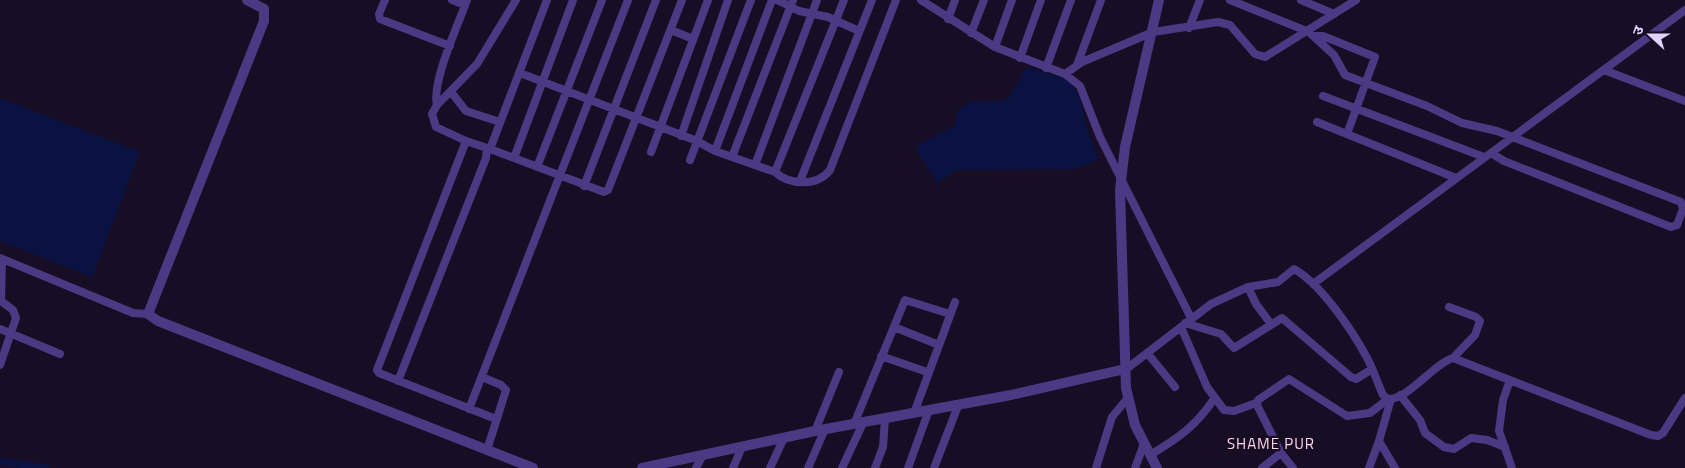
<svg xmlns="http://www.w3.org/2000/svg" width="1685" height="468" font-family="'Titillium Web','Noto Sans Devanagari',sans-serif">
<rect width="100%" height="100%" fill="#170e25"/>
<path fill="#0a1242" d="M1027,67L1070,80L1080,99L1088,133L1099,159L1074,169L957,170L937,183L915,147L955,125L957,111L971,102L1001,101L1009,97Z
M0,98L140,152L92,277L0,241Z"/>
<g fill="none" stroke-linecap="round" stroke-linejoin="round">
<path stroke="#0a1242" stroke-width="7" d="M0,461L46,468"/>
<path stroke="#4c3984" stroke-width="8" d="M385,0L379,14L380,19L450,46
M452,0L465,5
M547,0L490,149L604,192L608,190L682,0
M777,0L799,11L828,17L859,31
M921,0L995,47L1065,74L1080,86L1100,137L1191,318
M1230,0L1309,32L1334,55L1345,75L1427,106L1462,123L1497,131L1681,202L1683,209L1677,225L1671,227L1504,161L1491,153
M1301,0L1334,14
M948,19L955,0
M1189,28L1200,0
M671,30L693,39
M971,33L984,0
M1314,36H1323L1375,57L1347,134
M995,47L1012,0
M1020,58L1041,0
M1077,65L1101,0
M1046,68L1071,0
M1604,70L1685,101
M520,73L697,141L715,151L775,172L844,0
M1065,74L1082,62L1153,32L1218,22L1230,25L1255,54L1265,57L1356,0
M451,92L466,111L500,122
M1323,96L1484,157
M437,105C431,83 459,23 467,0
M1317,122L1456,178
M681,136L728,0
M466,141L377,370L379,373L496,419
M490,149L466,141L436,127L432,114L437,105L477,64L516,0
M715,151L772,0
M651,152L708,0
M732,157L793,0
M514,158L573,0
M690,160L751,0
M755,165L817,0
M537,167L602,0
M775,172C789,185 817,187 830,170L896,0
M800,181L872,0
M584,186L656,0
M0,258L133,313L148,314
M1313,284L1685,10
M1248,287L1256,304L1271,324
M1449,307L1476,317L1480,321L1475,335L1453,358
M1185,323L1221,334L1234,348L1282,318L1351,377L1356,379L1372,369
M894,327L939,345
M1181,327L1207,387L1224,410L1234,411L1256,403
M0,329L60,354
M1148,354L1175,387
M881,356L927,372
M0,365L16,318L13,310L1,301L2,259
M1125,370L1211,304L1248,287L1278,282L1294,269C1320,283 1352,330 1366,356C1373,368 1377,382 1383,395L1388,399C1408,400 1433,364 1453,358L1651,435L1658,436L1663,433L1685,398
M482,377L501,385L506,390L487,450
M1510,380L1503,400L1499,431L1512,468
M398,381L486,158L487,148
M1400,395L1420,420L1425,433L1444,447L1454,449L1471,438L1487,440L1505,447
M469,409L628,0
M914,413L955,302
M854,424L905,300L950,314
M815,431L839,372
M1379,441L1395,468
M1150,455C1177,439 1196,426 1214,399
M696,468L703,455
M733,468L742,447
M770,468L784,438
M808,468L825,429
M842,468L863,423
M875,468L883,447L885,419
M908,468L929,410
M934,468L958,406
M1096,468L1112,417L1127,399
M1135,468L1144,444
M1262,468L1281,453
M1293,468L1281,453L1257,405L1258,400L1289,379L1347,416L1370,413L1388,399
M1369,468L1379,441L1391,399"/>
<path stroke="#4c3984" stroke-width="10" d="M247,0L264,9V21L148,314L158,321L533,468
M642,468L815,431L1011,395L1125,369
M1157,468L1135,425L1126,388L1120,190L1125,147L1159,0"/>
</g>
<g text-anchor="middle" stroke-width="4.5" stroke-linejoin="round" paint-order="stroke">
<g font-size="15" letter-spacing="1" fill="#ffd4e6" stroke="#170e25">
<text x="1271" y="449">SHAME PUR</text>
</g>
</g>
<g transform="translate(1650 35) rotate(291)" stroke="#170e25" stroke-width="4" paint-order="stroke">
<path d="M0-4L9 19L0 12L-9 19Z" fill="#e1d2ff"/>
<text y="-8" font-size="14" font-weight="bold" text-anchor="middle" fill="#e1d2ff">उ</text>
</g>
</svg>
